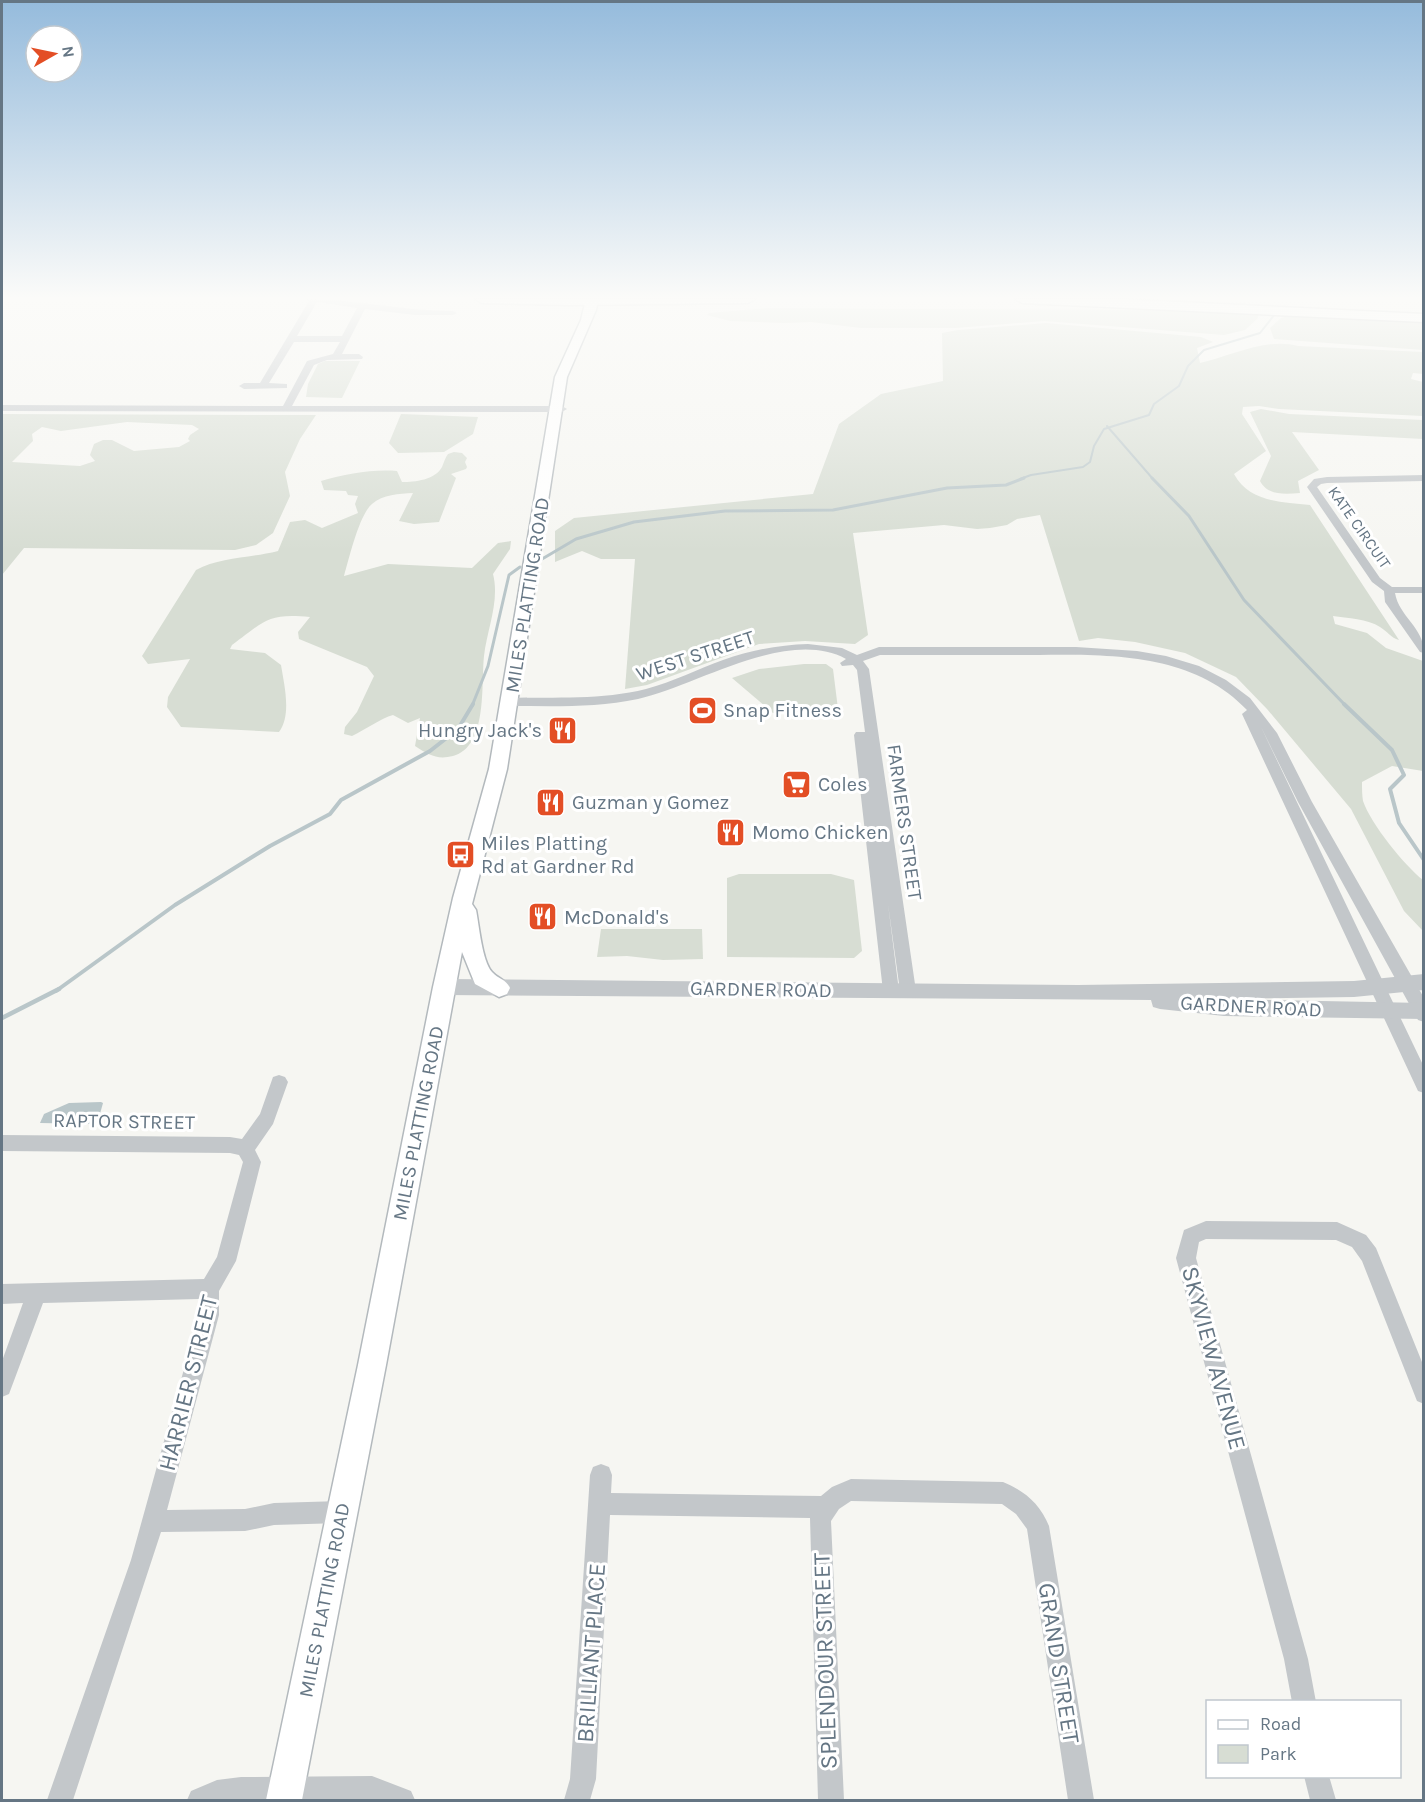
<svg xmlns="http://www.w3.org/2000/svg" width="1425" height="1802" font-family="Karla,sans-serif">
<rect width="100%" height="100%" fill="#f6f6f2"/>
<path fill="#d7ddd3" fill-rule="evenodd" d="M767,308L1158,310L1249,314L1258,315V318L1245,330L1224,335L1044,321L956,328H861L811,322L785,323L730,321L707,315L709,313Z
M1288,316L1423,322V350L1274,339L1270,328L1281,318Z
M1046,323L1201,337L1213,342L1197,348L1200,363C1231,356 1267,337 1298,346L1423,352V374L1413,373L1411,379L1423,382V416L1279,409L1259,406L1243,407L1242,414L1266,451L1234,474C1249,502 1281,502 1310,505L1399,640C1391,638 1387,631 1380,627C1368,619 1347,618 1333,616L1335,624L1367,633L1386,648L1423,661V771L1392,766L1362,782C1362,789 1362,795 1363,801C1371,824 1404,865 1423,880V931L1404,911L1351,809L1267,709L1236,677L1185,653L1135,642L1098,638L1079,641L1040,515L1017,519L1007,525L990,528L977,529L944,525L853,533L868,635L855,644L805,641L759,644L647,685L625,689L635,559H601L582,551L555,562V531L574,518L813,494L839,424L881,394L943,381L942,333L958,330Z
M325,361H360L342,398L306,397L308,384L318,364Z
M1261,409L1289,414L1423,420V439L1292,432L1319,470L1298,481L1300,493C1285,494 1268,496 1260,481L1271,456L1250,412Z
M2,414L284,415H316L300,439L285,472L290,496L273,533L256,545L235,550L24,548L2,575ZM127,422L192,425L199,429L190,435L188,439L190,441L179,447L134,451L112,440H103L94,444L90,455L95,461L80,466L12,462L33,441L32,434L42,427L61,431Z
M401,414L478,417L473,434L444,452L398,453L389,443Z
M454,452L462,453L467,458L465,462L467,467L466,469L451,474L456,478L439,522L414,524L399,521L413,493C399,494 383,494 372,504C359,515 349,559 344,576L388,564L472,568L498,543L511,541L510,549L493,574C500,601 487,629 484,656C481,684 488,747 453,756C437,760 429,755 415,746L420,718L408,723L393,715C381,718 365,730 352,736L344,734L345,727L357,712L374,676L367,667L299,639L298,632L310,617C267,613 265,621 232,645L230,649L265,653L281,665C284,684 292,715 279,732L181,727L167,707L168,697L190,659L148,664L142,656L196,570C220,557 251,558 278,551L290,522L305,520L322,528L358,513L355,504L358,496L348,495L346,491L324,490L321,481C346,474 372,469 397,471L402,482C415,482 435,480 442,467C444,462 445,458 448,454Z
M804,664H826L833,669L839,717H819L818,712L773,713L732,678L759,669Z
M739,874H831L854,880L862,951L854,958L727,957V878Z
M601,929H702L703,959L663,960L627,956L597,957Z"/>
<path fill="#b9c6c9" d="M101,1102L103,1103L98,1121L92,1124L40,1123L44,1114L69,1103Z"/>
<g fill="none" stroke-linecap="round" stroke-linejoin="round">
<path stroke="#b9c6c9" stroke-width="2" d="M1107,426L1153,479
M1020,479L1031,475L1083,467L1090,462L1094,446L1104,429L1149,415L1154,404L1179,386L1188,366L1204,350L1260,333L1275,314"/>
<path stroke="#b9c6c9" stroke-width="3" d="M1152,478L1189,516L1244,600L1346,706
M537,562L576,539L634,522L725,511L833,510L947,488L1006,485L1024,478
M472,706L488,666L509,575L520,567"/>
<path stroke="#b9c6c9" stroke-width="4" d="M1344,704L1392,750L1404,775L1390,789L1399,823L1424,860
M56,991L175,905L270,846L330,814L341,800L430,751L458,729L473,704"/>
<path stroke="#b9c6c9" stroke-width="4.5" d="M2,1018L59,989"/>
<defs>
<path id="secondary" d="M586,299H598L596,310L567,377L507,769L472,904L476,910C479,925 482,961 492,972C498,979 506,979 510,988L507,994L499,997L475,984L462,952L386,1365L302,1800H266L358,1365L433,987L453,898L489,769L555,377L581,320Z"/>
<path id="motorway" d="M475,299H755L748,303L568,305L482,303Z
M1015,299H1117L1424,314V322L1022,303Z"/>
</defs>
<use href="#secondary" stroke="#b3b9bd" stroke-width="3"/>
<use href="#motorway" stroke="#b6b9bc" stroke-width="3"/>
<path fill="#c3c7ca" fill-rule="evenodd" d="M305,299C355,299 403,311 453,311L457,313L453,315H415L365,309L342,354H359L363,357L362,359L327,360L314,365L292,406H562L567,409L562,412L2,411V405L283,406L307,361L333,354L340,342H294L269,383L287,384V388L244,389L239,386L244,383H260L309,301ZM317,302L357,308L342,336H297Z
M1424,475V481L1327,483L1321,484L1317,487L1380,578L1392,587H1424V593H1395C1399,617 1424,627 1424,653L1420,652L1385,602L1384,591L1372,582L1307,487L1314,479L1327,477Z
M808,644L842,648L857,655L879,647H1076L1137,651L1166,656L1199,666L1226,680L1250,698L1277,733L1312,802L1424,998V1022L1418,1020L1298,802L1261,727L1424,1067V1093L1418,1091L1242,714L1247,710C1188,647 1092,655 1013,655C969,655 925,655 880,655L863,661L869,669L916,991L914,996L908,998L902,996L900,991L888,904L899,991L897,996L891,998L885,996L883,991L854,735L856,732H865L857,670L853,665L842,666L840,663L846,659C787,627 697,686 638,699C596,708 553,706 510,706L504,702L510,698C556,697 602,700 646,689C673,682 698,669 723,660C751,650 779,645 808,644Z
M279,1075L285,1077L288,1082L273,1124L255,1150L261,1162L236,1261L219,1291V1315L167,1510L245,1509L274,1503L341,1501L349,1504L352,1512L349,1520L341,1523L274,1525L245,1531L161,1532L73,1800H47L131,1560L199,1315V1299L43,1303L9,1394L2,1397V1361L23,1303L2,1304V1284L204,1279L217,1257L243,1162L239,1155L230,1153L2,1151V1135L230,1137L242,1139L260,1114L273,1077Z
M1206,1221L1337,1222L1366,1235L1376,1248L1424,1367V1404L1417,1401L1362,1261L1352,1247L1336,1240L1206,1239L1199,1242L1196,1258L1308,1659L1316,1702H1292L1284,1659L1176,1258L1184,1230Z
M601,1464L609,1467L612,1475L611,1493L821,1496L832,1487L851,1479L1003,1482C1025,1491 1040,1504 1049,1526L1094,1800H1068L1027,1529L1016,1514L1002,1504L851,1501L839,1509L831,1521L844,1800H818L810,1518L610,1515L596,1779L590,1800H564L570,1779L590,1475L593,1467Z
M372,1776L411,1791L415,1800H187L191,1791L217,1780L241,1777Z
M1304,1776H1329L1336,1800H1310Z"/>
<path fill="#c3c7ca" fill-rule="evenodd" d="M1424,974V990L1354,997L1215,999L1424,1003V1019L1224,1016L1160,1009L1153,1007L1151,1000L444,995L437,993L434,987L437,981L444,979L1078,985L1354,981Z"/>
<use href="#secondary" fill="#fff" fill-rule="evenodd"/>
<use href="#motorway" fill="#fff" fill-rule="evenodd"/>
</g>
<linearGradient id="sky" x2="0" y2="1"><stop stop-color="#95bbdc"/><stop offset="0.54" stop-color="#fbfbf9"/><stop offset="1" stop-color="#fbfbf9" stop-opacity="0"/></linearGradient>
<rect width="1425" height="551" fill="url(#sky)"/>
<defs>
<symbol id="stadium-square" viewBox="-11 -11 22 22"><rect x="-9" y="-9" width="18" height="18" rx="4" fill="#e34e25" stroke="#fff"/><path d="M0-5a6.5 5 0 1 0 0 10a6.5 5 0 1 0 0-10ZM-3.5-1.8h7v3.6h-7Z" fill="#fff"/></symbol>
<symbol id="restaurant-square" viewBox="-11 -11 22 22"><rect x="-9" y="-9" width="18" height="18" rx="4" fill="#e34e25" stroke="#fff"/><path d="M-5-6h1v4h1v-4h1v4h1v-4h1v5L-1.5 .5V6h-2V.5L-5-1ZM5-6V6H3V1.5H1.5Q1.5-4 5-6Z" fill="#fff"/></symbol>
<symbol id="supermarket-square" viewBox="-11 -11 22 22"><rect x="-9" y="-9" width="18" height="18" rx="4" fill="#e34e25" stroke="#fff"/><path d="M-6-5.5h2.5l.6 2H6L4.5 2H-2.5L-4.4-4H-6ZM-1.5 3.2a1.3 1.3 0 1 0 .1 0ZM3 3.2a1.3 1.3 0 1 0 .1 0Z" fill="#fff"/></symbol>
<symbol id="bus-square" viewBox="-11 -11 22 22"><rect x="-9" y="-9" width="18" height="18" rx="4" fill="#e34e25" stroke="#fff"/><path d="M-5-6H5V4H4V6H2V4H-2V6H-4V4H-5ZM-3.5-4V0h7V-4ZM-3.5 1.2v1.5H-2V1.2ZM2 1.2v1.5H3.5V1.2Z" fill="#fff"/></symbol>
</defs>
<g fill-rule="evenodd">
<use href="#stadium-square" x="686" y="694" width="33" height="33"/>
<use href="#restaurant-square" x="546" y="714" width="33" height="33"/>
<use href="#supermarket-square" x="780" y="768" width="33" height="33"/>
<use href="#restaurant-square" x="534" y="786" width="33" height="33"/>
<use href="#restaurant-square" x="714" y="816" width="33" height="33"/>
<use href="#bus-square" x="444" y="838" width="33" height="33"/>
<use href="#restaurant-square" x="526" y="900" width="33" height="33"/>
</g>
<g text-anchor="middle" stroke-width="6" stroke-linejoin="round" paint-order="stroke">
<g font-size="16" fill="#657684" stroke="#fff">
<text transform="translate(1360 527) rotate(55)" y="6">KATE CIRCUIT</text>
</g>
<g font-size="20" fill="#657684" stroke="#fff">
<text transform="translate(527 595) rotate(-81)" y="7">MILES PLATTING ROAD</text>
<text transform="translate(695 655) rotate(-18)" y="7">WEST STREET</text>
<text transform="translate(905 822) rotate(82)" y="7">FARMERS STREET</text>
<text transform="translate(761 989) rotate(1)" y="7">GARDNER ROAD</text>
<text transform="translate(1251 1006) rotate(3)" y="7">GARDNER ROAD</text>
<text transform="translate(124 1121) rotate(1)" y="7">RAPTOR STREET</text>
<text transform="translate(418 1123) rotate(-79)" y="7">MILES PLATTING ROAD</text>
<text transform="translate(324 1600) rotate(-79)" y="7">MILES PLATTING ROAD</text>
</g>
<g font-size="20" fill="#657684" stroke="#fff" text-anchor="start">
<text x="723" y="717">Snap Fitness</text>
<text x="542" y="737" text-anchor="end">Hungry Jack's</text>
<text x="818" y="791">Coles</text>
<text x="572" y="809">Guzman y Gomez</text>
<text x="752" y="839">Momo Chicken</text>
<text x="481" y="850">Miles Platting<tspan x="481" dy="23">Rd at Gardner Rd</tspan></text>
<text x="564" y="924">McDonald's</text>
</g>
<g font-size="24" fill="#657684" stroke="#fff">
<text transform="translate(1214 1358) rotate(75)" y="8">SKYVIEW AVENUE</text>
<text transform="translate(188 1383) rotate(-76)" y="8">HARRIER STREET</text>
<text transform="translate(591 1653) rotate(-86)" y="8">BRILLIANT PLACE</text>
<text transform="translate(825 1661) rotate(-92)" y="8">SPLENDOUR STREET</text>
<text transform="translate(1059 1663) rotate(81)" y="8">GRAND STREET</text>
</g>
</g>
<rect width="1425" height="1802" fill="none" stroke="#657684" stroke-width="6"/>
<rect x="1206" y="1700" width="195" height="78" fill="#ffffff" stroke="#c1c8ce" stroke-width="1.5"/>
<rect x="1218" y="1720" width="30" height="9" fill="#ffffff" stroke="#c1c8ce" stroke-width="1.5"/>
<text x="1260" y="1730" font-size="18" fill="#657684">Road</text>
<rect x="1218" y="1745" width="30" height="18" fill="#d7ddd3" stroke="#c1c8ce" stroke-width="1.5"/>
<text x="1260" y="1760" font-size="18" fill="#657684">Park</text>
<g transform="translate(54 54) rotate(81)"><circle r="28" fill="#ffffff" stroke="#c1c8ce" stroke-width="1.5"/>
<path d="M0-4.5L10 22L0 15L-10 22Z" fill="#e34e25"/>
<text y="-9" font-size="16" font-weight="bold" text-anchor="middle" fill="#657684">N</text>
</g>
</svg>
